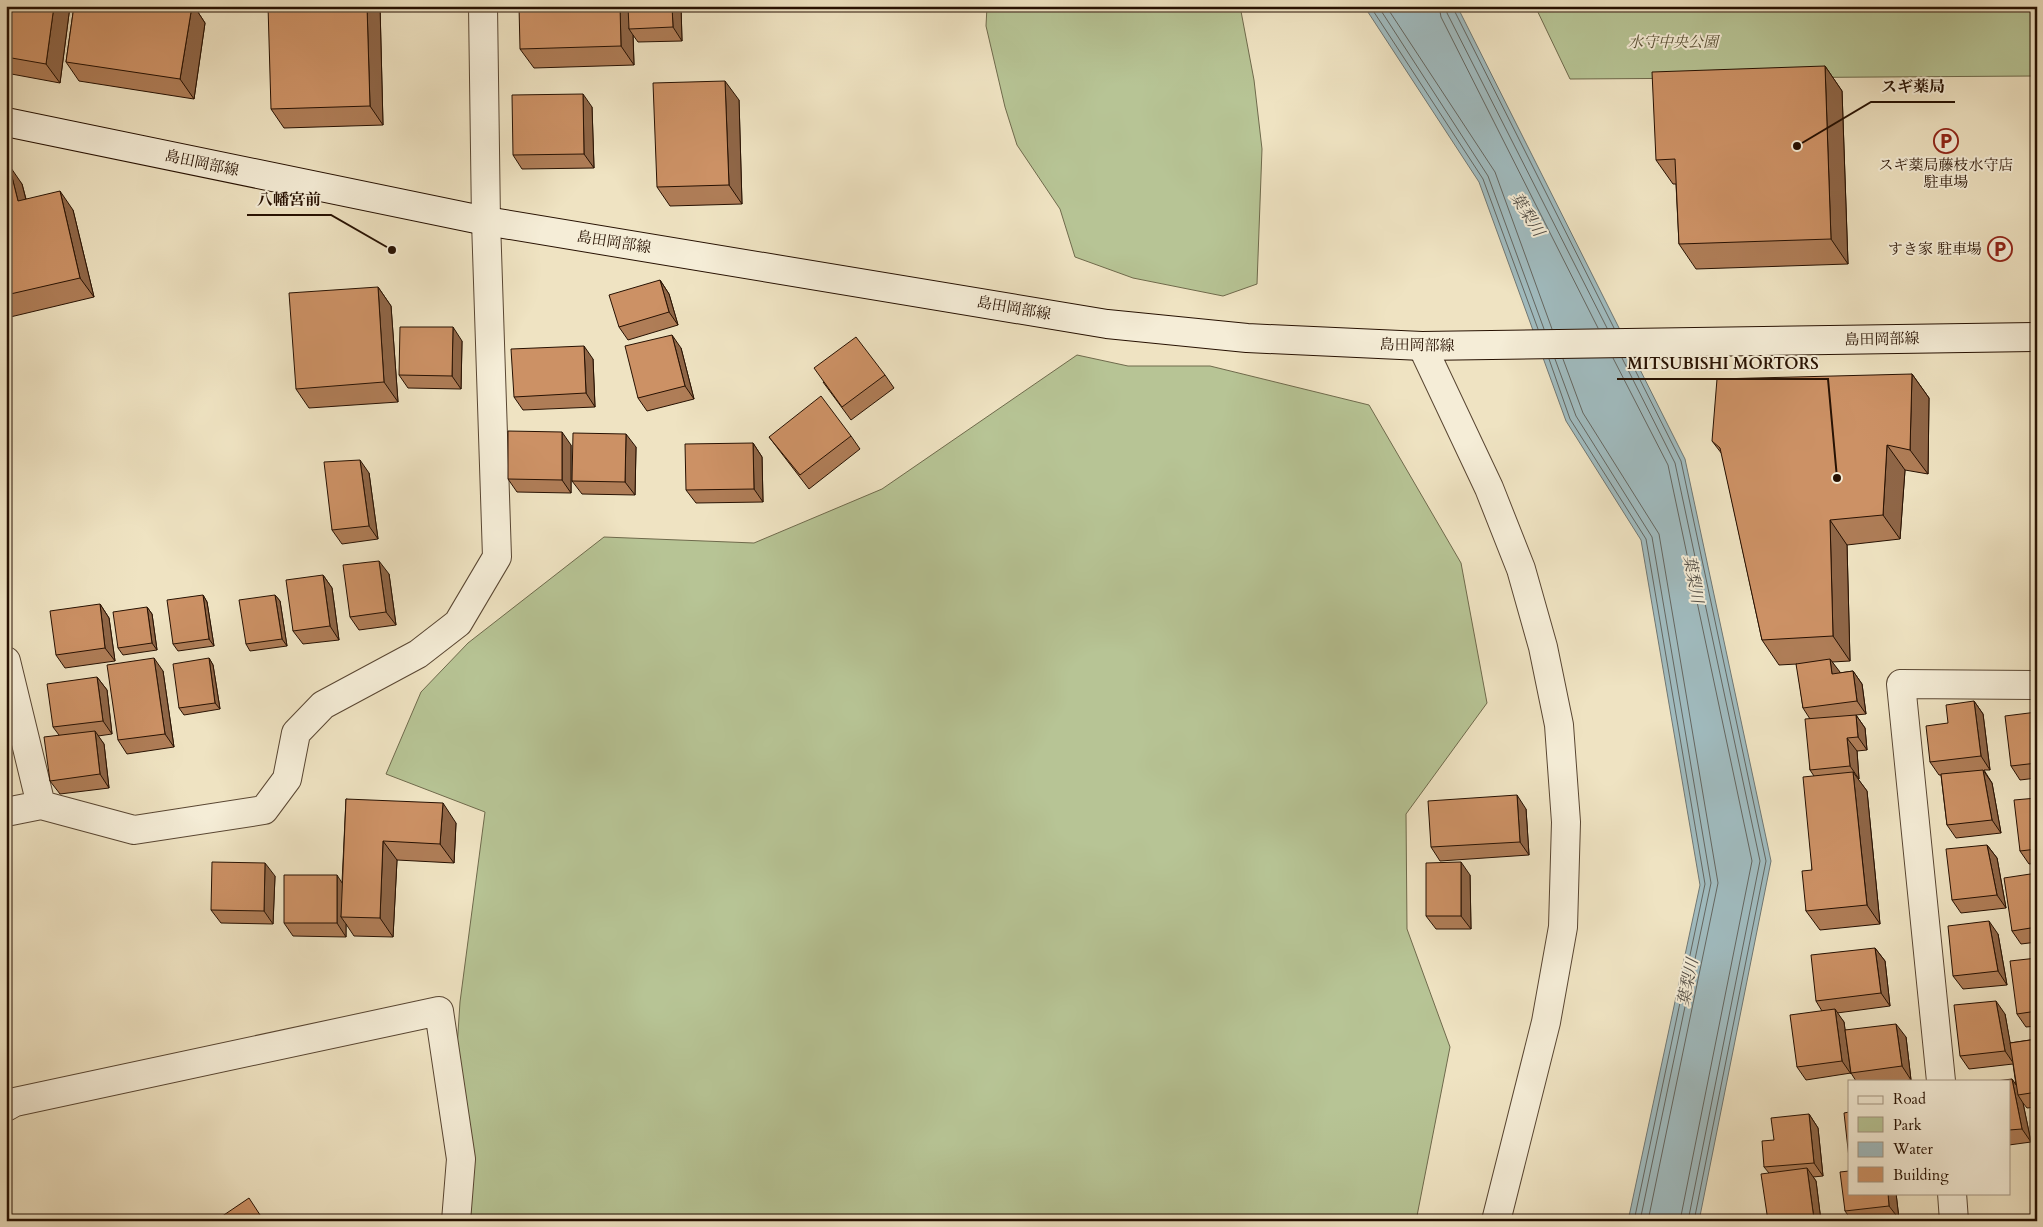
<svg xmlns="http://www.w3.org/2000/svg" width="2043" height="1227" font-family="Cardo,'Noto Serif JP',serif">
<rect width="100%" height="100%" fill="#efe3c2"/>
<filter id="stains"><feTurbulence type="fractalNoise" baseFrequency=".004" numOctaves="4"/><feColorMatrix values="0 0 0 0 .2 0 0 0 0 .09 0 0 0 0 .02 0 0 0 .5 -.17"/></filter>
<radialGradient id="worn" r=".72"><stop offset=".6" stop-color="#630" stop-opacity="0"/><stop offset="1" stop-color="#630" stop-opacity=".3"/></radialGradient>
<path fill="#b7c495" stroke="#6f6a4c" d="M987,6H1240L1254,80L1262,149L1257,284L1223,296L1133,278L1075,257L1060,209L1017,145L1005,107L986,26Z
M1535,6H2037V76L1570,79Z
M1077,355L1128,366H1210L1369,405L1461,563L1487,703L1406,814L1407,929L1450,1047L1416,1221H458L447,1203L460,1002L485,812L386,774L421,692L468,643L604,537L754,543L882,489Z"/>
<path fill="#a0bbbf" stroke="#707773" d="M1364,6H1457L1685,459L1771,861L1699,1221H1628L1700,885L1641,540L1566,421L1479,182Z"/>
<g fill="none" stroke-linecap="round" stroke-linejoin="round">
<path stroke="#646660" stroke-width="1" d="M1370,6L1483,179L1538,329
M1378,6L1488,176L1544,329
M1386,6L1495,172L1552,329
M1439,6L1441,17L1598,328
M1446,6L1447,13L1607,328
M1452,6L1614,328
M1613,358L1668,465L1752,861L1680,1221
M1622,358L1675,463L1760,861L1688,1221
M1629,358L1681,461L1766,861L1694,1221
M1549,359L1570,419L1646,539L1705,884L1634,1221
M1555,359L1576,416L1652,537L1711,883L1640,1221
M1563,359L1583,413L1659,534L1718,883L1648,1221"/>
<defs>
<path id="street" d="M1422,346L1489,488L1521,569L1543,647L1559,725L1566,822L1563,927L1546,1022L1496,1221
M6,661L41,805
M6,812L41,805L134,830L264,810L287,779L296,733L323,705L418,654L458,623L497,557L486,221L483,6
M1941,1081L1901,684L2037,685
M6,1107L15,1102L439,1011L461,1159L456,1221
M1952,1193L1954,1221"/>
<path id="secondary" d="M6,122L486,221L1107,324L1247,338L1422,346L2037,337"/>
</defs>
<use href="#street" stroke="#594632" stroke-width="30"/>
<use href="#secondary" stroke="#271102" stroke-width="30"/>
<use href="#street" stroke="#f5edd7" stroke-width="28"/>
<use href="#secondary" stroke="#f5edd7" stroke-width="28"/>
</g>
<path fill="#af7d57" stroke="#271102" d="M6,6H70L60,83L6,73Z
M74,6H194L205,23L194,99L79,81L66,62Z
M380,6L383,125L284,128L271,109Z
M681,6L682,41L638,42L633,35L634,65L534,68L520,49Z
M1825,66L1842,91L1848,264L1696,269L1679,244L1676,184H1673L1656,160Z
M739,100L742,204L670,206L657,187Z
M592,107L594,168L522,169L513,155Z
M6,166L22,184L26,199L73,210L94,297L6,318Z
M660,280L669,294L678,325L628,340L619,327Z
M378,287L391,306L398,402L309,408L296,389Z
M462,341L461,389L408,388L399,375Z
M681,348L694,399L647,411L638,398Z
M593,359L595,407L523,410L514,397Z
M1912,374L1929,398L1928,474L1905,470L1900,539L1847,545L1850,661L1832,662L1840,673L1853,671L1862,684L1866,714L1856,715L1865,728L1867,750L1857,751L1859,779H1858L1867,791L1880,924L1820,930L1806,911L1812,870L1814,776L1810,770V719L1803,708L1797,664L1779,665L1762,640L1722,454L1712,441Z
M885,375L894,388L851,420L823,382Z
M851,436L860,449L809,489L769,437Z
M753,443L762,457L763,502L696,503L686,490Z
M571,445V493L517,492L508,479Z
M636,447L635,495L582,494L572,481Z
M369,473L378,539L342,544L332,530Z
M389,574L396,625L359,630L350,617Z
M323,575L332,588L339,640L303,644L293,631Z
M203,595L207,602L214,646L178,651L173,644Z
M275,595L280,601L287,646L250,651L246,644Z
M100,604L109,618L115,661L65,668L56,655Z
M147,607L152,614L157,650L123,655L118,648Z
M209,658L213,665L220,709L184,715L179,708Z
M163,671L174,747L127,754L118,740Z
M97,677L107,690L112,734L98,736L104,744L109,788L60,794L50,781L59,735L53,727Z
M1974,701L1983,714L1990,770H1984L1992,783L2001,833L1956,838L1947,825L1941,775H1939L1930,762L1948,723Z
M2037,712V778L2020,780L2011,766Z
M2037,798V863L2029,864L2020,851Z
M346,799L456,823L454,863L397,860L393,937L354,936L346,924V937L293,936L284,923L342,883Z
M1526,809L1529,855L1440,861L1431,847Z
M1987,845L1997,858L2006,908L1961,913L1952,900Z
M2037,873V942L2021,944L2012,931Z
M1470,875L1471,929H1436L1426,916Z
M275,876L273,924L221,923L211,910Z
M1998,934L2007,985L1963,989L1953,976Z
M1875,948L1885,961L1890,1006L1837,1013L1844,1022L1845,1030L1906,1037L1911,1080L1903,1081H1856L1851,1073L1806,1080L1797,1067L1822,1011L1816,1001Z
M2037,958V1026L2026,1027L2017,1014Z
M2005,1014L2010,1043L2037,1039V1107L2027,1108L2023,1103L2031,1142L2009,1145V1081L2012,1079L2016,1085L2013,1064L1969,1069L1960,1056Z
M1809,1114L1818,1128L1823,1176L1813,1177L1816,1181L1821,1221H1768L1769,1173L1764,1167L1774,1140Z
M1849,1193H1896L1899,1219L1882,1221H1852L1845,1211Z"/>
<path fill="#8f6647" stroke="#271102" d="M54,6H70L60,83L46,64Z
M192,6H194L205,23L194,99L180,79Z
M367,6H380L383,125L370,106Z
M620,6H632L629,29L633,35L634,65L621,46Z
M672,6H681L682,41L673,27Z
M1825,66L1842,91L1848,264L1831,239Z
M725,81L739,100L742,204L729,185Z
M583,94L592,107L594,168L584,154Z
M9,165L22,184L31,220L18,201Z
M60,191L73,210L94,297L80,278Z
M660,280L669,294L678,325L669,312Z
M378,287L391,306L398,402L384,382Z
M453,327L462,341L461,389L452,376Z
M672,335L681,348L694,399L685,386Z
M584,346L593,359L595,407L586,393Z
M1912,374L1929,398L1928,474L1910,450Z
M562,432L571,445V493L562,480Z
M626,434L636,447L635,495L625,482Z
M753,443L762,457L763,502L754,489Z
M1887,445L1905,470L1900,539L1883,515Z
M360,460L369,473L378,539L369,526Z
M1830,520L1847,545L1850,661L1833,636Z
M379,561L389,574L396,625L386,612Z
M323,575L332,588L339,640L330,626Z
M203,595L207,602L214,646L209,639Z
M275,595L280,601L287,646L282,639Z
M100,604L109,618L115,661L105,648Z
M147,607L152,614L157,650L152,643Z
M154,658L163,671L174,747L165,734Z
M209,658L213,665L220,709L215,703Z
M1830,659L1840,672L1842,688L1832,674Z
M1853,671L1862,684L1866,714L1857,701Z
M97,677L107,690L112,734L103,721Z
M1974,701L1983,714L1990,770L1981,756Z
M1856,715L1865,728L1867,750L1858,737Z
M95,731L104,744L109,788L100,774Z
M1847,738L1857,751L1859,779L1850,766Z
M1983,770L1992,783L2001,833L1992,820Z
M1853,772L1867,791L1880,924L1867,905Z
M1517,795L1526,809L1529,855L1520,842Z
M443,803L456,823L454,863L440,844Z
M383,841L397,860L393,937L380,918Z
M1987,845L1997,858L2006,908L1997,895Z
M1461,862L1470,875L1471,929L1461,916Z
M265,863L275,876L273,924L264,911Z
M337,875L346,889L341,917L346,924V937L337,923Z
M1989,921L1998,934L2007,985L1998,971Z
M1875,948L1885,961L1890,1006L1881,993Z
M1996,1001L2005,1014L2014,1064L2005,1051Z
M1835,1009L1844,1022L1851,1074L1842,1061Z
M1896,1024L1906,1037L1911,1080L1902,1066Z
M2012,1079L2021,1092L2018,1095L2023,1103L2031,1142L2022,1129Z
M1809,1114L1818,1128L1823,1176L1814,1163Z
M1807,1168L1816,1181L1821,1221H1815L1814,1219Z
M1888,1193H1896L1899,1219L1889,1206Z"/>
<path fill="#cc9165" stroke="#271102" d="M6,6H54L46,64L6,57Z
M74,6H192L180,79L66,62Z
M268,6H367L370,106L271,109Z
M519,6H620L621,46L520,49Z
M628,6H672L673,27L629,29Z
M1825,66L1831,239L1679,244L1675,159L1656,160L1652,72Z
M725,81L729,185L657,187L653,83Z
M583,94L584,154L513,155L512,95Z
M9,165L18,201L60,191L80,278L6,295V166Z
M660,280L669,312L619,327L609,295Z
M378,287L384,382L296,389L289,293Z
M400,327H453L452,376L399,375Z
M672,335L685,386L638,398L625,346Z
M856,337L885,375L842,407L814,368Z
M584,346L586,393L514,397L511,349Z
M1912,374L1910,450L1887,445L1883,515L1830,520L1833,636L1762,640L1720,448L1712,441L1717,379Z
M821,396L851,436L800,475L769,437Z
M508,431L562,432V480L508,479Z
M573,433L626,434L625,482L572,481Z
M753,443L754,489L686,490L685,444Z
M360,460L369,526L332,530L324,462Z
M379,561L386,612L350,617L343,565Z
M323,575L330,626L293,631L286,580Z
M203,595L209,639L173,644L167,600Z
M275,595L282,639L246,644L239,600Z
M100,604L105,648L56,655L50,611Z
M147,607L152,643L118,648L113,612Z
M154,658L165,734L118,740L107,665Z
M209,658L215,703L179,708L173,664Z
M1830,659L1832,674L1853,671L1857,701L1803,708L1796,664Z
M97,677L103,721L53,727L47,684Z
M1974,701L1981,756L1930,762L1926,726L1948,723L1946,705Z
M2037,712V763L2011,766L2005,716Z
M1856,715L1858,737L1847,738L1850,766L1810,770L1805,719Z
M95,731L100,774L50,781L44,737Z
M1983,770L1992,820L1947,825L1941,774Z
M1853,772L1867,905L1806,911L1802,871L1812,870L1803,777Z
M1517,795L1520,842L1431,847L1428,801Z
M2037,798V849L2020,851L2014,800Z
M346,799L443,803L440,844L383,841L380,918L341,917Z
M1987,845L1997,895L1952,900L1946,849Z
M212,862L265,863L264,911L211,910Z
M1461,862V916H1426V863Z
M2037,873V927L2012,931L2004,878Z
M284,875H337V923H284Z
M1989,921L1998,971L1953,976L1948,926Z
M1875,948L1881,993L1816,1001L1811,955Z
M2037,958V1011L2017,1014L2010,961Z
M1996,1001L2005,1051L1960,1056L1954,1005Z
M1835,1009L1842,1061L1797,1067L1790,1015Z
M1896,1024L1902,1066L1851,1073L1845,1030Z
M2037,1039V1092L2018,1095L2010,1043Z
M2012,1079L2022,1129L2009,1130V1081H1996Z
M1849,1112V1158L1844,1113Z
M1809,1114L1814,1163L1764,1167L1762,1141L1774,1140L1771,1118Z
M2035,1131H2037V1147Z
M1807,1168L1814,1219L1803,1221H1768L1761,1174Z
M1849,1171V1193H1888L1889,1206L1845,1211L1840,1172Z
M249,1198L264,1221H215Z"/>
<defs>
<symbol id="parking-ring" viewBox="-11 -11 22 22"><circle r="9.5" fill="#f5edd7" stroke="#8f2418" stroke-width="1.5"/><path d="M-3.5-5.5H1a3.5 3.5 0 0 1 0 7H-1V5.5H-3.5ZM-1-3.4V-.6H.8a1.4 1.4 0 0 0 0-2.8Z" fill="#8f2418"/></symbol>
</defs>
<g fill-rule="evenodd">
<use href="#parking-ring" x="1932" y="127" width="28" height="28"/>
<use href="#parking-ring" x="1986" y="235" width="28" height="28"/>
</g>
<g text-anchor="middle" stroke-width="4" stroke-linejoin="round" paint-order="stroke">
<g font-size="15" font-style="italic" fill="#595035" stroke="#f5edd7">
<text x="1673" y="47">水守中央公園</text>
</g>
<g font-size="15" fill="#271102" stroke="#f5edd7">
<text transform="translate(202 163) rotate(12)" y="5">島田岡部線</text>
<text transform="translate(614 242) rotate(9)" y="5">島田岡部線</text>
<text transform="translate(1014 308) rotate(10)" y="5">島田岡部線</text>
<text transform="translate(1882 339) rotate(-1)" y="5">島田岡部線</text>
<text transform="translate(1417 345) rotate(1)" y="5">島田岡部線</text>
</g>
<g font-size="15" fill="#271102" stroke="#f5edd7">
<text x="1946" y="170">スギ薬局藤枝水守店<tspan x="1946" dy="17">駐車場</tspan></text>
<text x="1982" y="254" text-anchor="end">すき家 駐車場</text>
</g>
<g font-size="16" font-style="italic" fill="#514c44" stroke="#f5edd7">
<text transform="translate(1528 214) rotate(58)" y="6">葉梨川</text>
<text transform="translate(1694 579) rotate(80)" y="6">葉梨川</text>
<text transform="translate(1687 982) rotate(-78)" y="6">葉梨川</text>
</g>
</g>
<path fill="none" stroke="#271102" stroke-width="2" d="M1797 146L1871 102H1955M392 250L331 215H247M1837 478L1828 379H1617"/>
<g fill="#271102" stroke="#f5edd7" stroke-width="2">
<circle cx="1797" cy="146" r="5"/>
<circle cx="392" cy="250" r="5"/>
<circle cx="1837" cy="478" r="5"/>
</g>
<g font-size="16" text-anchor="middle" font-weight="bold" fill="#271102" stroke="#f5edd7" stroke-width="4" stroke-linejoin="round" paint-order="stroke">
<text x="1913" y="92">スギ薬局</text>
<text x="289" y="205">八幡宮前</text>
<text x="1723" y="369">MITSUBISHI MORTORS</text>
</g>
<rect width="2043" height="1227" fill="none" stroke="#efe3c2" stroke-width="25"/>
<rect x="8" y="8" width="2028" height="1212" fill="none" stroke="#271102" stroke-width="2.5"/>
<rect x="12" y="12" width="2018" height="1202" fill="none" stroke="#271102"/>
<rect x="1848" y="1080" width="162" height="115" fill="#f5edd7" stroke="#a39582"/>
<rect x="1858" y="1096" width="25" height="8" fill="#f5edd7" stroke="#a39582"/>
<text x="1893" y="1104" font-size="15" fill="#271102">Road</text>
<rect x="1858" y="1117" width="25" height="15" fill="#b7c495" stroke="#a39582"/>
<text x="1893" y="1130" font-size="15" fill="#271102">Park</text>
<rect x="1858" y="1142" width="25" height="15" fill="#a0bbbf" stroke="#a39582"/>
<text x="1893" y="1154" font-size="15" fill="#271102">Water</text>
<rect x="1858" y="1167" width="25" height="15" fill="#cc9165" stroke="#a39582"/>
<text x="1893" y="1180" font-size="15" fill="#271102">Building</text>
<rect width="100%" height="100%" filter="url(#stains)"/>
<rect width="100%" height="100%" fill="url(#worn)"/>
</svg>
